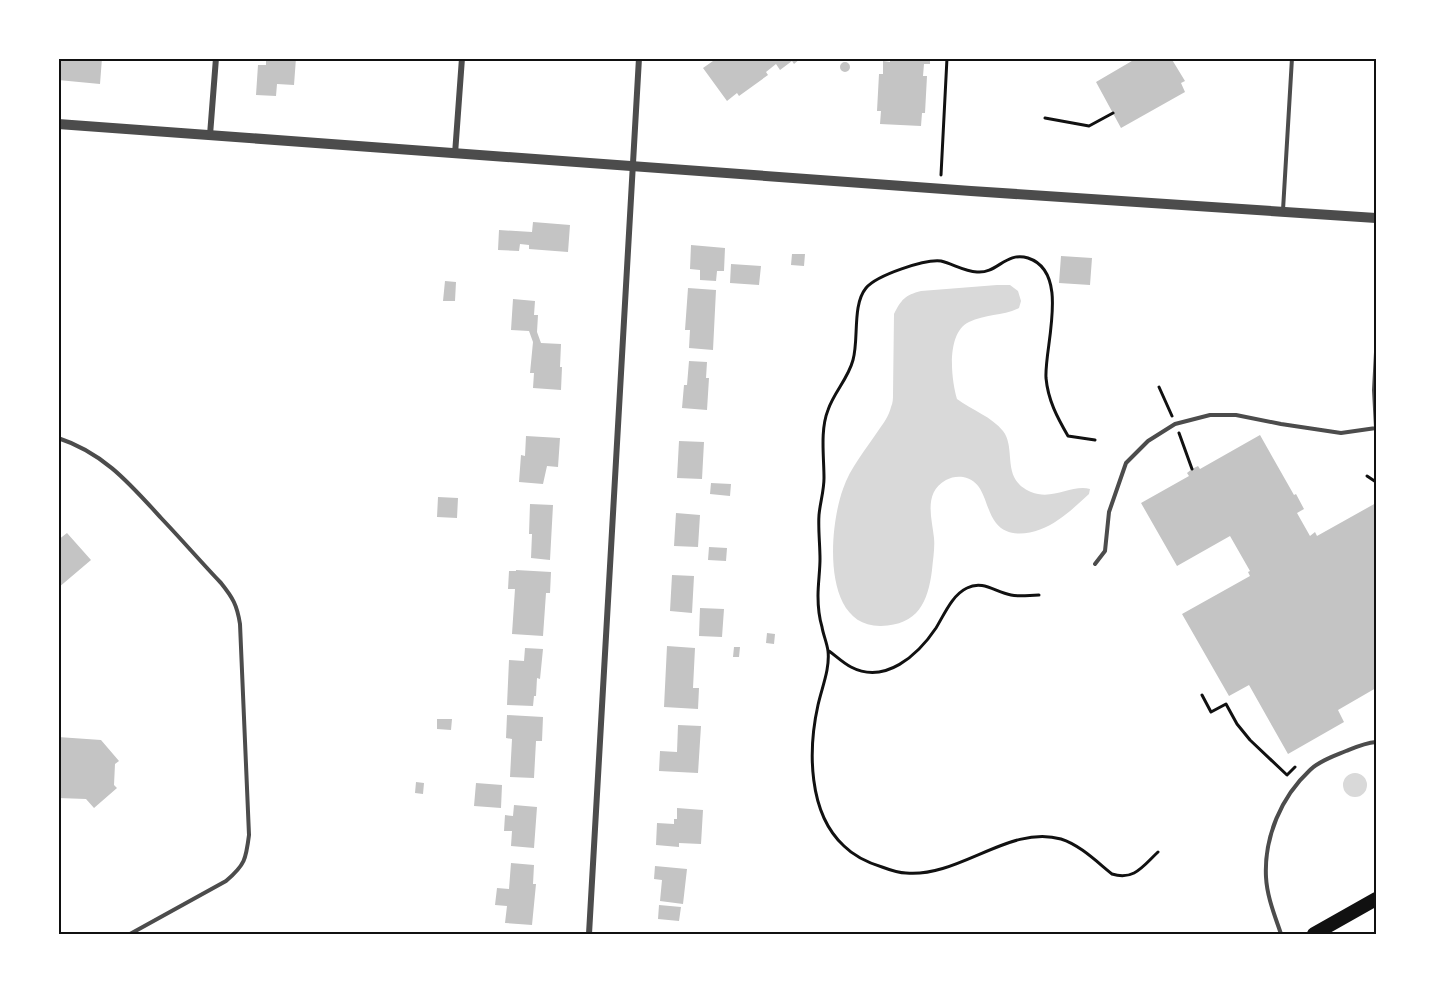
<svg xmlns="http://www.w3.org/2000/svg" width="1435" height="993" font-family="Lato,sans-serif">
<rect width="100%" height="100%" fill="#fff"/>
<path fill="#d9d9d9" d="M997,285H1010L1018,291L1021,301L1019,308C1003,316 985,314 969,322C946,333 951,379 957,399C972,410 992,417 1003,431C1017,449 1000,479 1031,492C1053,501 1072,484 1090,489L1089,494C1079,503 1069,513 1058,520C1041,532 1011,542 996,523C984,508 986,481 963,477C958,476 951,477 946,480C923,493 932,518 934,538C935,548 933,559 932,570C928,602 918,625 881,626C821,627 829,527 843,489C850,468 866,449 878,431C883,424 889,416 891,407C893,403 893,398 893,394L894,314C901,300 905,295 921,291Z
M1343 785a12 12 0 1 1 24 0a12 12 0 1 1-24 0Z"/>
<path fill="#c4c4c4" d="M58,58H102L100,84L58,80Z
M266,58H296L294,85L277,84L276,96L256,95L258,65H266Z
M711,58H801L794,64L792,61L780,70L776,64L766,72L768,75L739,96L737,93L727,101L703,68L713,61Z
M890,58H930V64H924L923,76H927L925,113H922L921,126L880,124L881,111H877L879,74H883V61L890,62Z
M1137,58H1171L1185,81L1181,83L1185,92L1121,128L1096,82Z
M840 67a5 5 0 1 1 10 0a5 5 0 1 1-10 0Z
M533,222L570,225L568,252L529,249V245L520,244L519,251L498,250L499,230L532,232Z
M691,245L725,248L724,271H717L716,281L700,280V270L690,269Z
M792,254H805L804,266L791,265Z
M1061,256L1092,258L1090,285L1059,283Z
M731,264L761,266L759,285L730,283Z
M445,281L456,282L455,301H443Z
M688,288L716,290L713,350L689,348L690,330H685Z
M513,299L535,301L534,315H538L537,332L541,343L561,344L560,367H562L561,390L533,388L534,373H530L533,342L529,331L511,330Z
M689,361L707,362L706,378H709L707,410L682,408L684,385H687Z
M1260,435L1294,495L1296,494L1304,509L1297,513L1310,536L1315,532L1317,536L1376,503V688L1338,710L1344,722L1288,754L1249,685L1229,696L1182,614L1250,576L1248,572L1250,571L1230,536L1177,566L1141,503L1189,476L1187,473L1192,469L1198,466L1200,469Z
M526,436L560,438L558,467L547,466L543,484L519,482L521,455L525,456Z
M679,441L704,442L702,479L677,478Z
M711,483L731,484L730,496L710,494Z
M438,497L458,498L457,518L437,517Z
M530,504L553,505L550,560L531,558L532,534H529Z
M676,513L700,515L698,547L674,546Z
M67,533L91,560L58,588V540Z
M709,547L727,548L726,561L708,560Z
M516,570L551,572L550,593H546L543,636L512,634L515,589H508L509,571H516Z
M672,575L694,576L692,613L670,611Z
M700,608L724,609L722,637L699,636Z
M767,633L775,634L774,644L766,643Z
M667,646L695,648L693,688H699L698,709L664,707Z
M734,647H740L739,657H733Z
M525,648L543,649L540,679L537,678L536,696H534L533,706L507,705L509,660L524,661Z
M507,715L543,717L542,741H536L534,778L510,777L512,739L506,738Z
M437,719H452L451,730L437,729Z
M678,725L701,726L698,773L659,771L660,751L677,752Z
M58,737L101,740L119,761L115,764L114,785L117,788L94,808L86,799L58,798Z
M416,782L424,783L423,794L415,793Z
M476,783L502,785L501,808L474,806Z
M514,805L537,807L534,848L511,846L512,831H504L505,815L513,816Z
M677,808L703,810L701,844L679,843V847L656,845L657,823L674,824V819H677Z
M511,863L534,865L533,884H536L532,925L505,923L507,906L495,905L497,888L509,889Z
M655,866L687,869L683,904L660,901L662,880L654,879Z
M659,905L681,907L679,921L658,919Z"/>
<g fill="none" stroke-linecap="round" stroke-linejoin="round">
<path stroke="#111" stroke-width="3" d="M1045,118L1089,126L1113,113
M941,175L947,58
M1159,387L1172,416
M1179,433L1192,469
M1095,440L1068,436C1057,417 1048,400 1046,378C1044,347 1071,272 1028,258C1006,251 997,274 977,272C964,271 953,264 941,261C925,259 877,275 866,288C852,305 859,339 853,360C848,379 834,392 828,410C820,430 824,457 824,478C824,491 820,503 819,515C818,529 820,544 820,559C820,571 818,583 818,596C818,606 819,617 822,627C823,634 827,643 828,651C830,669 822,687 818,705C808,750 808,813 844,846C854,856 869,863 882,867C890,870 898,873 906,873C959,878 1010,824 1061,839C1080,845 1097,862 1112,874C1134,881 1143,866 1158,852
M1367,476L1376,482
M829,651C836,656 843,663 851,667C885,685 918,655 936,628C944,615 952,595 967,588C983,580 995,592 1011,595C1020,597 1030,595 1039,595
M1202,695L1211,712L1226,704L1237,724L1250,740L1287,775L1295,767"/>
<path stroke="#4c4c4c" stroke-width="4" d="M1283,210L1292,58
M1376,428L1374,390L1376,352
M58,438C104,453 130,484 162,519C182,540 201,562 221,583C233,598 237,605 240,624L249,835C246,859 245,865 226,881L130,934
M1095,564L1105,551L1109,512L1126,463L1148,441L1175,424L1210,415H1236L1281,424L1341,433L1376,428
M1281,934C1275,916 1267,897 1266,877C1264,837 1281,797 1310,770C1319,761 1334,756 1346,751C1356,747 1365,743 1376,742"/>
<path stroke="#4c4c4c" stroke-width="6" d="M210,135L216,58
M455,154L462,58
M589,934L639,58"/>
<path stroke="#4c4c4c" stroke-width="10" d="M58,124L971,191L1376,218"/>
<path stroke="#111" stroke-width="14" d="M1314,934L1376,899"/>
</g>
<rect width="1435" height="993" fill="none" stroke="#ffffff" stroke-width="120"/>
<rect x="60" y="60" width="1315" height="873" fill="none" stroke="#111" stroke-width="2"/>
</svg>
